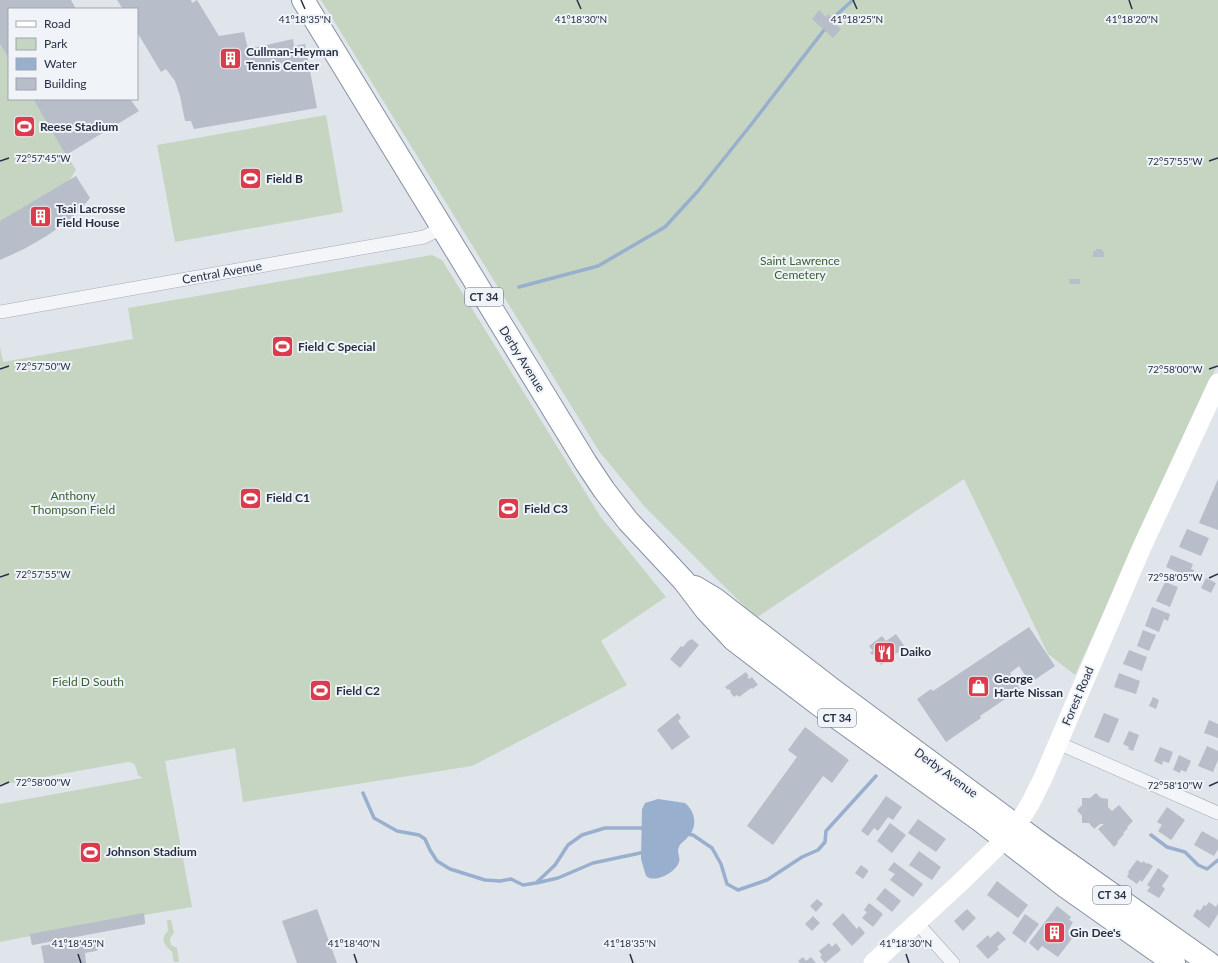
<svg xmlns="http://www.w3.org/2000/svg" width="1218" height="963" font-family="Lato,sans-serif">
<rect width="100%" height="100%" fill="#e0e4eb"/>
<path fill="#c5d5c1" d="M321,0H1218V363L1075,675L1048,654L964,479L756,618L644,506L599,451Z
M0,44L9,59V99H33L76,170L53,206L0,241Z
M326,115L343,212L175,242L157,145Z
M432,255L442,260L600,516L666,597L601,641L627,685L472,766L243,802L235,748L165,761L192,907L144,915L145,924L32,945L30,936L0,942V804L143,778L138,775C136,768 136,762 128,762L0,785V347L3,362L133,339L128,308Z
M171,920L174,933C170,937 169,940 171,945L177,948L179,962H174C173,959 173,955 172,952C165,945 159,940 168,931L167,920Z"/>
<path fill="#98b0ce" d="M658,799L685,803C696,812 698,828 687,838C685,841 680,843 679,847C676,852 681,857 679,862C676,872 655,884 646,876L641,859L642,809L645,803Z"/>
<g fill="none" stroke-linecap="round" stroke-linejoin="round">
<path stroke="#98b0ce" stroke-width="3.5" d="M833,18L853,0
M519,287L598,266L665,227L698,191L750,126L824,30
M363,793L374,818L397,831L419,835L425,839L430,850L437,861L450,869L485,880L500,881L511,879L523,885L536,883L558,878L593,863L645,852
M687,834L693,835L712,848L721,864L727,884L738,890L767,880L802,857L818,850L825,842L826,831L876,776
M1151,835L1167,847L1185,852L1198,865L1207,869L1218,860
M536,883L555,865L568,845L582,835L605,828H645"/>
</g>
<path fill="#b7bdc9" d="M0,0H71L76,9H9V59L0,44Z
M117,0H191L192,3L197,0L219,36L244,32L248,49L293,39L294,46L305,44L317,108L194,129L191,121H185L180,96L175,81L166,69L161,72L137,32V9H123Z
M819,10L826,17L828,14L838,23L836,25L841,29L833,38L812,19Z
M33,99H130L139,111L66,155Z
M76,176L90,198L79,211L64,224L45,237L24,249L0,260V221Z
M1096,249H1102V251L1104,252V257H1093V251H1096Z
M1069,279H1080V284H1070Z
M1218,479V530L1199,523Z
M1187,529L1209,538L1201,556L1179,547Z
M1171,555L1193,564L1191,569L1194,570L1191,578L1166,567Z
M1206,578L1216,583L1211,593L1201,588Z
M1165,582L1178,587L1170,607L1156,601Z
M1152,607L1170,614L1168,621L1164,619L1159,632L1145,626Z
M1029,627L1055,666L1030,683L1019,666L1010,673L1020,689L980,716L981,718L946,742L917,699L931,689L933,691Z
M1143,630L1156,635L1149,651L1137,646Z
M896,634L905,647L881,665L874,654L872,655L870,652L873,651L869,646L882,636L886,641Z
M692,639L699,645L680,668L670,659L681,646L683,647L688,641Z
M1129,650L1147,657L1142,671L1123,664Z
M746,672L749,677H747L749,679L752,677L758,685L752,689L751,688L739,697L737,695L734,697L730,692L731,691L729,689L728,690L725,687Z
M1119,673L1140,681L1136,694L1114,687Z
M1153,697L1159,700L1156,709L1149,706Z
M678,713L681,718L678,721L690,737L672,750L657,730Z
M1104,713L1119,719L1109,743L1094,737Z
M1209,720L1218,724V738L1204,733Z
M805,727L849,760L832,783L823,776L773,845L747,826L797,757L788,750Z
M1129,731L1139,735L1133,751L1128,749L1129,747L1123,744Z
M1207,746L1218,751V760L1213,772L1198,766Z
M1160,747L1173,752L1169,763L1163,761L1162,765L1154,761Z
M1179,755L1191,761L1186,772L1181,770L1180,773L1173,770Z
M1096,793L1101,798L1108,799V807L1112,811L1119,805L1133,821L1127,827L1128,828L1123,833L1124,834L1117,842L1118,843L1114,847L1098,829L1104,824H1100L1094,829L1089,823H1082V816L1077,810L1082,805V798H1090Z
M886,796L902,807L893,820L888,817L878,831L874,828L868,836L861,831Z
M1167,807L1185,820L1171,840L1158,831L1162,825L1157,822Z
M918,819L946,839L936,852L908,833Z
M890,823L906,835L892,853L877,841Z
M1202,831L1218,840V849L1214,856L1194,845Z
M919,851L941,867L932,880L909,865Z
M1137,860L1142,863L1143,861L1147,864L1148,863L1153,866L1142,882L1140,880L1137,884L1127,877L1129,873L1128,872Z
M894,862L923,884L913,897L890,880L895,874L888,870Z
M861,865L868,870V872L863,879L855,873Z
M1158,868L1169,876L1162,886L1165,889L1159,898L1147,891L1150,887L1147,885Z
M997,881L1028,905L1018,918L987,895Z
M885,888L901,901L892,912L876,899Z
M817,899L823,904L816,912L810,906Z
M1209,902L1216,907L1218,903V914L1209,928L1193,916L1197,909L1200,911L1204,905L1206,906Z
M869,903L883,914L873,927L862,918L867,912L864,910Z
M1057,906L1071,917L1069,920L1073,922L1068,931L1074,936L1058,957L1042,946L1038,951L1029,943Z
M317,909L337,963H297L282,921Z
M967,909L976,918L963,931L954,921Z
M144,913L145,924L32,945L30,934Z
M843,913L857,929L859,926L865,933L852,946L832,924Z
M1025,914L1039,924L1025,943L1012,933Z
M813,916L820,923L812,931L805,924Z
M998,931L1006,939L997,947L999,949L988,959L976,946L988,935L990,938Z
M80,939V942L83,943L102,939L103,945L96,951L85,953L86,963H44L41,946Z
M829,943L832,947L836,943L841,950L825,963L820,957L822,955L819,951Z
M803,957L806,961L811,957L816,963H800L798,961Z"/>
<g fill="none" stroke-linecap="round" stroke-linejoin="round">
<defs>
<path id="street" d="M0,312L424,237L442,228
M1058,743L1218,813
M917,923L953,963"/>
<path id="highway" d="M303,0L586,463L604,490L628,521L684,581L706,610L734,640L818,704L981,821L1066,887L1174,963
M695,587L715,599L833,690L1041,844L1209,963"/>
</defs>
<use href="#street" stroke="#a5abb6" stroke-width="14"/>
<use href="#highway" stroke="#8691a3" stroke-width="24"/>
<use href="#street" stroke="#f4f5f8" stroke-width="13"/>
<path stroke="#fff" stroke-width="19" d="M873,963L962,881L1004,840L1017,825L1030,804L1043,778L1141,549L1218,383"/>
<use href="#highway" stroke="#fff" stroke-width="22"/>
</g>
<path fill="none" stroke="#273144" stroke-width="1.5" d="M301,0L305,9M577,0L581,9M853,0L857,9M1129,0L1132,9M0,161L9,158M1209,161L1218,158M0,369L9,366M1209,369L1218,366M0,577L9,574M1209,578L1218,574M0,786L9,782M1209,786L1218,782M78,954L81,963M354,954L357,963M630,954L633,963M906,954L909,963"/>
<defs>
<symbol id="building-square" viewBox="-11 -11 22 22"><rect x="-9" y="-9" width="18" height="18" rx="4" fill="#db3b4d" stroke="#f0f3f8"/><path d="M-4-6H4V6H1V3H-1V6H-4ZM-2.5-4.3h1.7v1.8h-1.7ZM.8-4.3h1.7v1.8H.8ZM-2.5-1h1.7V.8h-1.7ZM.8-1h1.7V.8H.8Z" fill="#fff"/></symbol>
<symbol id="stadium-square" viewBox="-11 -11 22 22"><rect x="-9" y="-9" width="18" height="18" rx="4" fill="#db3b4d" stroke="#f0f3f8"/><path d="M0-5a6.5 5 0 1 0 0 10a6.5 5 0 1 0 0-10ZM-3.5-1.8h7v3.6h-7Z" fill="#fff"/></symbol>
<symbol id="restaurant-square" viewBox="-11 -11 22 22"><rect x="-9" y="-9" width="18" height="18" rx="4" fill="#db3b4d" stroke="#f0f3f8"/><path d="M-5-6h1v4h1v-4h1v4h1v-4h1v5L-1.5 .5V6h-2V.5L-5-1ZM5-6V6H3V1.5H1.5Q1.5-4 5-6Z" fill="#fff"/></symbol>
<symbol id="shop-square" viewBox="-11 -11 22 22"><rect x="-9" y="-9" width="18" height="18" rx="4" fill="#db3b4d" stroke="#f0f3f8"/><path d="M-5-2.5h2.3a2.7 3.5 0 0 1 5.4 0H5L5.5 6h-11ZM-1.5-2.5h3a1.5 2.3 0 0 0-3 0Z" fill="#fff"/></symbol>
</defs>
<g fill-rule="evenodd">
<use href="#building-square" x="218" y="46" width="25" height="25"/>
<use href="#stadium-square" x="12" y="114" width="25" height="25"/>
<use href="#stadium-square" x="238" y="166" width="25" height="25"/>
<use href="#building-square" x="28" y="204" width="25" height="25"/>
<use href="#stadium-square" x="270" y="334" width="25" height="25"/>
<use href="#stadium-square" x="238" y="486" width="25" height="25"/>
<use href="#stadium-square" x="496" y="496" width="25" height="25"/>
<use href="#restaurant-square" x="872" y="640" width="25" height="25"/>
<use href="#shop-square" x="966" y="674" width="25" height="25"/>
<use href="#stadium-square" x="308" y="678" width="25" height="25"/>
<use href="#stadium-square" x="78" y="840" width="25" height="25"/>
<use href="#building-square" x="1042" y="920" width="25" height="25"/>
</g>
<g text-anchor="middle" stroke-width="4" stroke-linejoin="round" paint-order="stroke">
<g fill="#f0f3f8" stroke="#636b7a" stroke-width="1">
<rect x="465" y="288" width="38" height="18" rx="3"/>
<rect x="818" y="709" width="38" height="18" rx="3"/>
<rect x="1093" y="886" width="38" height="18" rx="3"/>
</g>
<g font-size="11" font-weight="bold" fill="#273144">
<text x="484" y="301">CT 34</text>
<text x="837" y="722">CT 34</text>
<text x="1112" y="899">CT 34</text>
</g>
<g font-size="12" font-weight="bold" fill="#273144" stroke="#f0f3f8" text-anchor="start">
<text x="246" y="56">Cullman-Heyman<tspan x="246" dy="14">Tennis Center</tspan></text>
<text x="40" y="131">Reese Stadium</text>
<text x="266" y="183">Field B</text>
<text x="56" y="213">Tsai Lacrosse<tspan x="56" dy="14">Field House</tspan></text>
<text x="298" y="351">Field C Special</text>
<text x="266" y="502">Field C1</text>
<text x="524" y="513">Field C3</text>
<text x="900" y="656">Daiko</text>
<text x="994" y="683">George<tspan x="994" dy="14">Harte Nissan</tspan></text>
<text x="336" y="695">Field C2</text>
<text x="106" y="856">Johnson Stadium</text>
<text x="1070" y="937">Gin Dee's</text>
</g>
<g font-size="12" fill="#3a6133" stroke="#f0f3f8">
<text x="800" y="265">Saint Lawrence<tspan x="800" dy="14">Cemetery</tspan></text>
<text x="73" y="500">Anthony<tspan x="73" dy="14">Thompson Field</tspan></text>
<text x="88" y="686">Field D South</text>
</g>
<g font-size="12" fill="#273144" stroke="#f0f3f8">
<text transform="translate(222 273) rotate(-10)" y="4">Central Avenue</text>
<text transform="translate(522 359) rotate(58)" y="4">Derby Avenue</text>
<text transform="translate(1078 696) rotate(-67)" y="4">Forest Road</text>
<text transform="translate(946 773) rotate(36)" y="4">Derby Avenue</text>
</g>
</g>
<g font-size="10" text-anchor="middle" fill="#273144" stroke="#f0f3f8" stroke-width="4" stroke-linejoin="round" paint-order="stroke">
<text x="857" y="23">41°18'25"N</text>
<text x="305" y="23">41°18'35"N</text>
<text x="581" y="23">41°18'30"N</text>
<text x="1132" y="23">41°18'20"N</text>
<text x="43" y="162">72°57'45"W</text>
<text x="1175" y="165">72°57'55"W</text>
<text x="43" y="370">72°57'50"W</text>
<text x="1175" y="373">72°58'00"W</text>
<text x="43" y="578">72°57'55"W</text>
<text x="1175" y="581">72°58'05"W</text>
<text x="43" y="786">72°58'00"W</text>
<text x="1175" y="789">72°58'10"W</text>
<text x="78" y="947">41°18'45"N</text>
<text x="354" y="947">41°18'40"N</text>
<text x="630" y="947">41°18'35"N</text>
<text x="906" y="947">41°18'30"N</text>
</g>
<rect x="8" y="8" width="130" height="92" fill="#f0f3f8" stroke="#a0a5b0"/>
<rect x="16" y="21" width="20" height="6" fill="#ffffff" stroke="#a0a5b0"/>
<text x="44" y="28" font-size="12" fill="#273144">Road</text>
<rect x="16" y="38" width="20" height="12" fill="#c5d5c1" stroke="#a0a5b0"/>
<text x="44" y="48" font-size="12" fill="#273144">Park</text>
<rect x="16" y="58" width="20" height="12" fill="#98b0ce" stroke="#a0a5b0"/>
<text x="44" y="68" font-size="12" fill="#273144">Water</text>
<rect x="16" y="78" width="20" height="12" fill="#b7bdc9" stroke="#a0a5b0"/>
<text x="44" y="88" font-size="12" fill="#273144">Building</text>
</svg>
